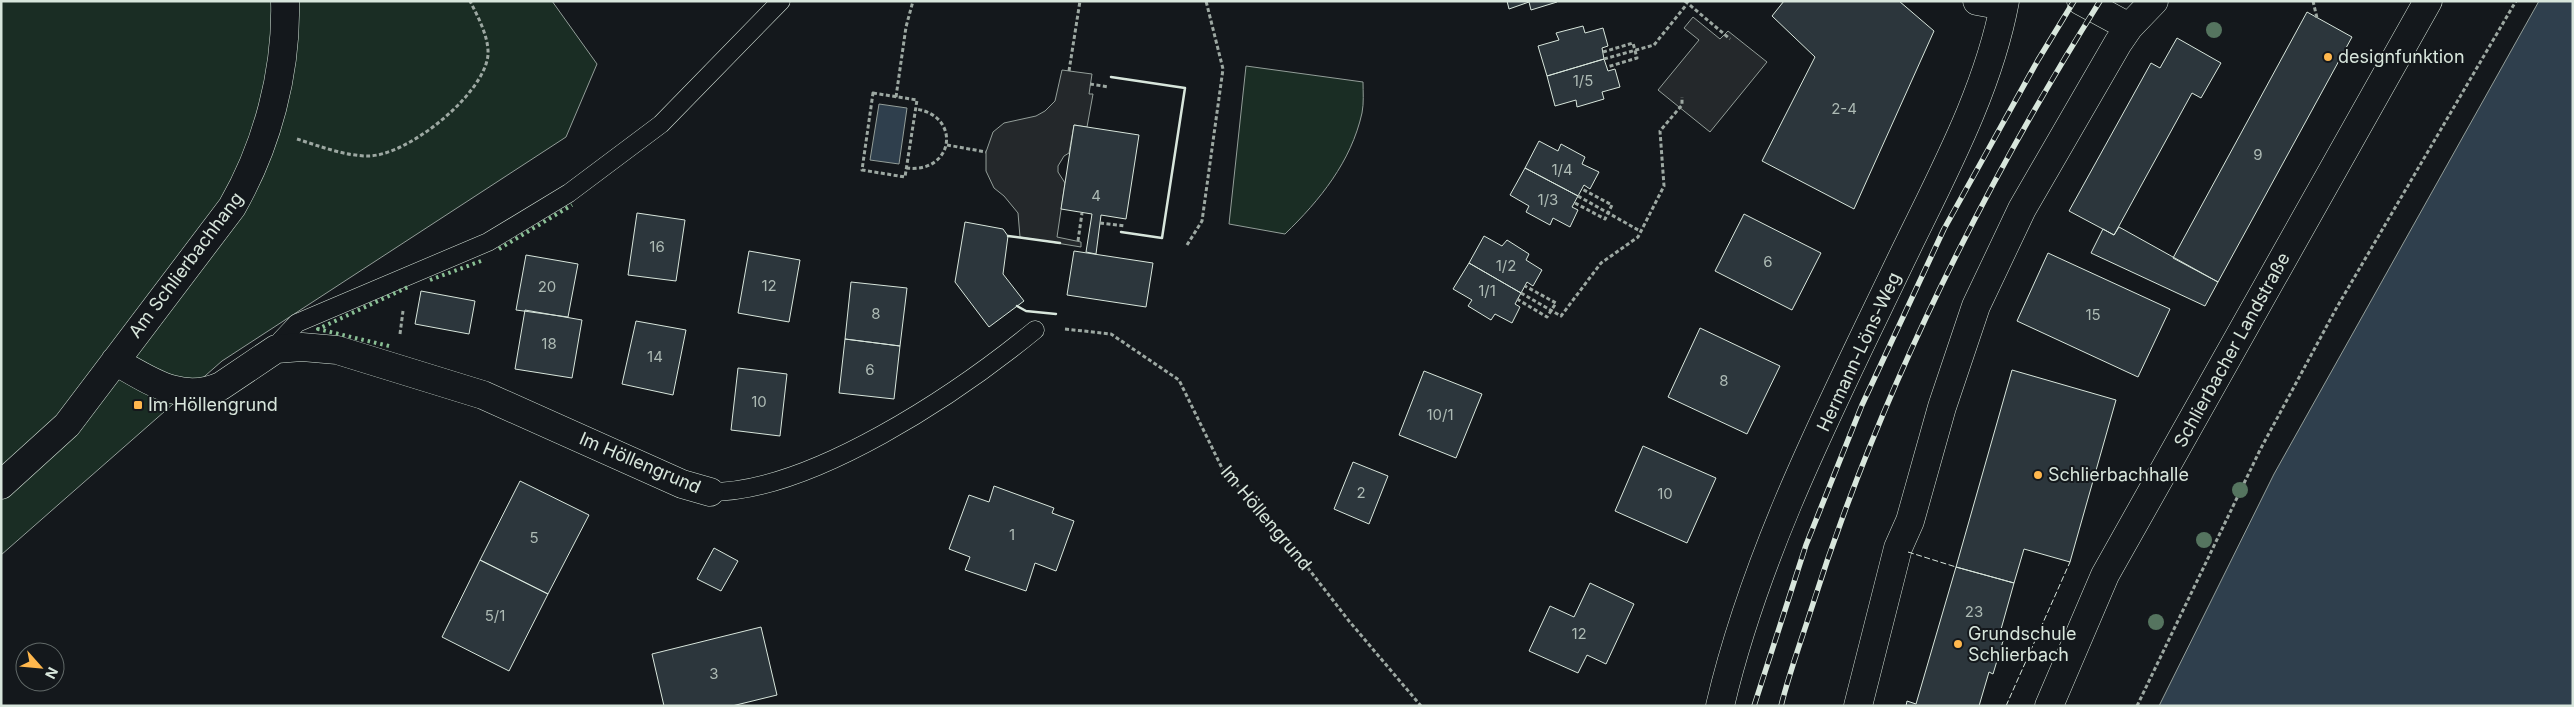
<svg xmlns="http://www.w3.org/2000/svg" width="2574" height="707" font-family="Inter,sans-serif">
<rect width="100%" height="100%" fill="#14181c"/>
<path fill="#1a2d24" stroke="#939e99" d="M1,1H552L597,64L566,137L222,361L1,555Z
M1246,66L1363,82C1363,92 1364,103 1362,113C1351,162 1320,200 1285,234L1229,224Z"/>
<path fill="#24282b" stroke="#939e99" d="M1693,17L1720,39L1728,31L1767,62L1710,132L1658,90L1699,40L1684,28Z
M1062,70L1092,74L1089,94H1093L1087,127L1074,125L1069,153L1064,156L1058,166V172L1065,183L1057,237L1081,242V247L1020,237L1018,213L1004,196L994,188L986,171V152L993,132L1004,123L1036,116L1045,111L1055,101Z"/>
<path fill="#2f3f4d" stroke="#939e99" d="M2539,1H2573V706H2159L2274,474Z
M879,104L907,108L899,164L870,160Z"/>
<path fill="#2c363c" stroke="#d8e6dc" d="M1507,1H1557V2L1531,10L1529,2L1509,9Z
M1784,1H1899L1934,31L1854,209L1762,161L1815,57L1772,16Z
M2307,12L2352,37L2218,282L2173,258Z
M1583,26L1585,33L1603,28L1608,46L1602,48L1604,59L1547,76L1538,46L1559,40L1556,33Z
M2177,38L2221,63L2201,98L2192,93L2114,235L2069,211L2151,63L2160,68Z
M1604,59L1608,71L1615,69L1620,87L1602,92L1604,99L1577,107L1576,100L1555,106L1547,76Z
M1074,125L1139,135L1126,219L1101,215L1096,254L1086,252L1092,214L1061,209Z
M1539,141L1558,151L1561,144L1585,157L1582,164L1599,172L1590,189L1584,185L1578,196L1525,168Z
M1525,168L1578,196L1572,207L1578,210L1570,227L1553,218L1550,225L1526,212L1529,206L1510,195Z
M637,213L685,220L676,281L628,275Z
M1744,214L1821,253L1792,310L1715,271Z
M965,222L1003,229L1008,236L1003,274L1024,301L989,327L955,282Z
M2119,227L2218,282L2205,306L2091,253L2103,229L2114,235Z
M1484,236L1502,246L1507,240L1529,254L1526,260L1542,270L1533,286L1527,282L1521,293L1469,263Z
M749,251L800,260L789,322L738,313Z
M1074,251L1153,263L1146,307L1067,295Z
M2048,253L2170,309L2138,377L2017,321Z
M526,255L578,264L568,317L516,310Z
M1469,263L1521,293L1515,304L1520,307L1512,323L1495,314L1491,320L1468,306L1472,300L1453,289Z
M851,282L907,288L900,346L845,339Z
M421,291L475,301L469,334L415,324Z
M525,310L582,320L572,378L515,369Z
M636,321L686,330L673,395L622,384Z
M1700,328L1780,366L1747,434L1668,397Z
M845,339L900,346L894,399L839,393Z
M738,368L787,374L780,436L731,430Z
M2012,370L2116,400L2070,562L2024,549L2014,583L1956,567Z
M1424,371L1482,394L1456,458L1399,435Z
M1643,446L1716,478L1687,543L1615,511Z
M1353,462L1388,476L1369,524L1334,509Z
M520,481L589,515L548,594L480,560Z
M994,486L1054,508L1052,513L1074,521L1056,571L1035,563L1026,591L965,570L970,557L949,549L969,495L989,502Z
M714,548L738,561L721,591L697,579Z
M480,560L548,594L509,671L442,637Z
M1956,567L2014,583L1998,640L2003,641L1993,674L1989,672L1979,706H1906L1907,701L1916,704Z
M1590,583L1634,604L1606,664L1587,655L1578,673L1529,651L1550,606L1574,617Z
M761,627L777,695L732,706H664L652,654Z"/>
<g fill="none" stroke-linecap="round" stroke-linejoin="round">
<defs>
<path id="lane" d="M276,349L281,340L297,323L488,242L569,193L661,124L781,1
M710,492C812,492 958,393 1035,330"/>
<path id="street" d="M1977,1L1993,4L2002,1
M2081,1L2129,27
M115,361C149,380 181,404 221,386L276,349L302,347L337,350L483,395L682,484L710,492
M1,485L67,425L232,207C267,146 287,72 285,1
M1720,706C1756,551 1833,402 1901,260C1941,177 1988,92 2005,1
M1858,706L1898,548L1910,521L1942,407L1976,306L2022,209L2118,43L2129,27L2154,1"/>
<path id="primary" d="M2049,706L2105,575L2428,1"/>
</defs>
<use href="#lane" stroke="#d8e6dc" stroke-width="19"/>
<use href="#street" stroke="#d8e6dc" stroke-width="29"/>
<use href="#primary" stroke="#d8e6dc" stroke-width="29"/>
<path stroke="#9da8a2" stroke-width="3" stroke-dasharray="4 2.5" stroke-linecap="butt" d="M1685,1L1730,39
M2313,1L2317,18
M1603,52L1633,43L1637,58L1607,67
M2343,53L2356,60
M1604,59L1654,45L1687,4
M1069,71L1080,1
M1090,84L1109,87
M873,93L917,100L905,177L862,170Z
M896,97L906,27L913,1
M297,139C319,146 345,156 368,156C407,156 484,95 488,55C489,37 478,17 470,1
M947,145L986,152
M906,168C954,174 962,116 916,109
M1578,196L1640,231
M1575,203L1605,219L1612,205L1582,189
M1100,223L1125,226
M1078,241L1082,213
M1187,245L1202,221L1223,69L1206,1
M1521,293L1561,316L1601,263L1638,237L1664,186L1660,131L1682,105V97
M1517,299L1547,317L1556,303L1525,286
M1065,329L1111,334L1179,380L1222,468L1287,541L1349,621L1421,706
M400,334L403,311
M2137,706L2260,450L2337,307L2516,1"/>
<use href="#lane" stroke="#14181c" stroke-width="18"/>
<use href="#street" stroke="#14181c" stroke-width="28"/>
<use href="#primary" stroke="#14181c" stroke-width="28"/>
<defs>
<path id="rail" d="M1754,706L1806,545L1862,405L1944,229L2038,60L2074,1
M1781,706C1789,674 1800,644 1810,613C1878,397 1980,192 2100,1"/>
</defs>
<use href="#rail" stroke="#d8e6dc" stroke-width="5.5"/>
<use href="#rail" stroke="#14181c" stroke-width="4" stroke-dasharray="11" stroke-linecap="butt"/>
<path stroke="#8ac095" stroke-width="4" stroke-dasharray="2.5 4" stroke-linecap="butt" d="M499,249L572,205
M430,280L481,261
M389,346L318,329L408,287"/>
<path stroke="#d8e6dc" stroke-width="1" stroke-dasharray="6 2.5" stroke-linecap="butt" d="M1908,552L1956,567
M2006,706L2070,562"/>
<path stroke="#d8e6dc" stroke-width="2.5" d="M1111,77L1185,88L1162,238L1121,232
M1008,236L1060,243
M1017,306L1026,311L1056,314"/>
</g>
<g fill="#55745f">
<circle cx="2214" cy="30" r="8"/>
<circle cx="2240" cy="490" r="8"/>
<circle cx="2204" cy="540" r="8"/>
<circle cx="2156" cy="622" r="8"/>
</g>
<g fill="#ffb74d" stroke="#14181c" stroke-width="2">
<circle cx="2328" cy="57" r="5"/>
<rect x="133" y="400" width="10" height="10" rx="2.5"/>
<circle cx="2038" cy="475" r="5"/>
<circle cx="1958" cy="644" r="5"/>
</g>
<g text-anchor="middle" stroke-width="4" stroke-linejoin="round" paint-order="stroke">
<g font-size="15" fill="#adbab4">
<text x="1583" y="86">1/5</text>
<text x="1844" y="114">2-4</text>
<text x="2258" y="160">9</text>
<text x="1562" y="175">1/4</text>
<text x="1096" y="201">4</text>
<text x="1548" y="205">1/3</text>
<text x="657" y="252">16</text>
<text x="1768" y="267">6</text>
<text x="1506" y="271">1/2</text>
<text x="769" y="291">12</text>
<text x="547" y="292">20</text>
<text x="1487" y="296">1/1</text>
<text x="876" y="319">8</text>
<text x="2093" y="320">15</text>
<text x="549" y="349">18</text>
<text x="655" y="362">14</text>
<text x="870" y="375">6</text>
<text x="1724" y="386">8</text>
<text x="759" y="407">10</text>
<text x="1440" y="420">10/1</text>
<text x="1361" y="498">2</text>
<text x="1665" y="499">10</text>
<text x="1012" y="540">1</text>
<text x="534" y="543">5</text>
<text x="1974" y="617">23</text>
<text x="495" y="621">5/1</text>
<text x="1579" y="639">12</text>
<text x="714" y="679">3</text>
</g>
<g font-size="18" fill="#d8e6dc" stroke="#14181c" text-anchor="start">
<text x="2338" y="63">designfunktion</text>
<text x="148" y="411">Im Höllengrund</text>
<text x="2048" y="481">Schlierbachhalle</text>
<text x="1968" y="640">Grundschule<tspan x="1968" dy="21">Schlierbach</tspan></text>
</g>
<g font-size="18" fill="#d8e6dc" stroke="#14181c">
<text transform="translate(186 265) rotate(-53)" y="6">Am Schlierbachhang</text>
<text transform="translate(2232 350) rotate(-61)" y="6">Schlierbacher Landstraße</text>
<text transform="translate(1859 352) rotate(-65)" y="6">Hermann-Löns-Weg</text>
<text transform="translate(640 463) rotate(23)" y="6">Im Höllengrund</text>
<text transform="translate(1266 518) rotate(50)" y="6">Im Höllengrund</text>
</g>
</g>
<rect width="2574" height="707" fill="none" stroke="#d8e6dc" stroke-width="5"/>
<g transform="translate(40 667) rotate(117)"><circle r="24" fill="#14181c" stroke="#626a69"/>
<path d="M0-4L9 19L0 12L-9 19Z" fill="#ffb74d"/>
<text y="-8" font-size="14" font-weight="bold" text-anchor="middle" fill="#d8e6dc">N</text>
</g>
</svg>
